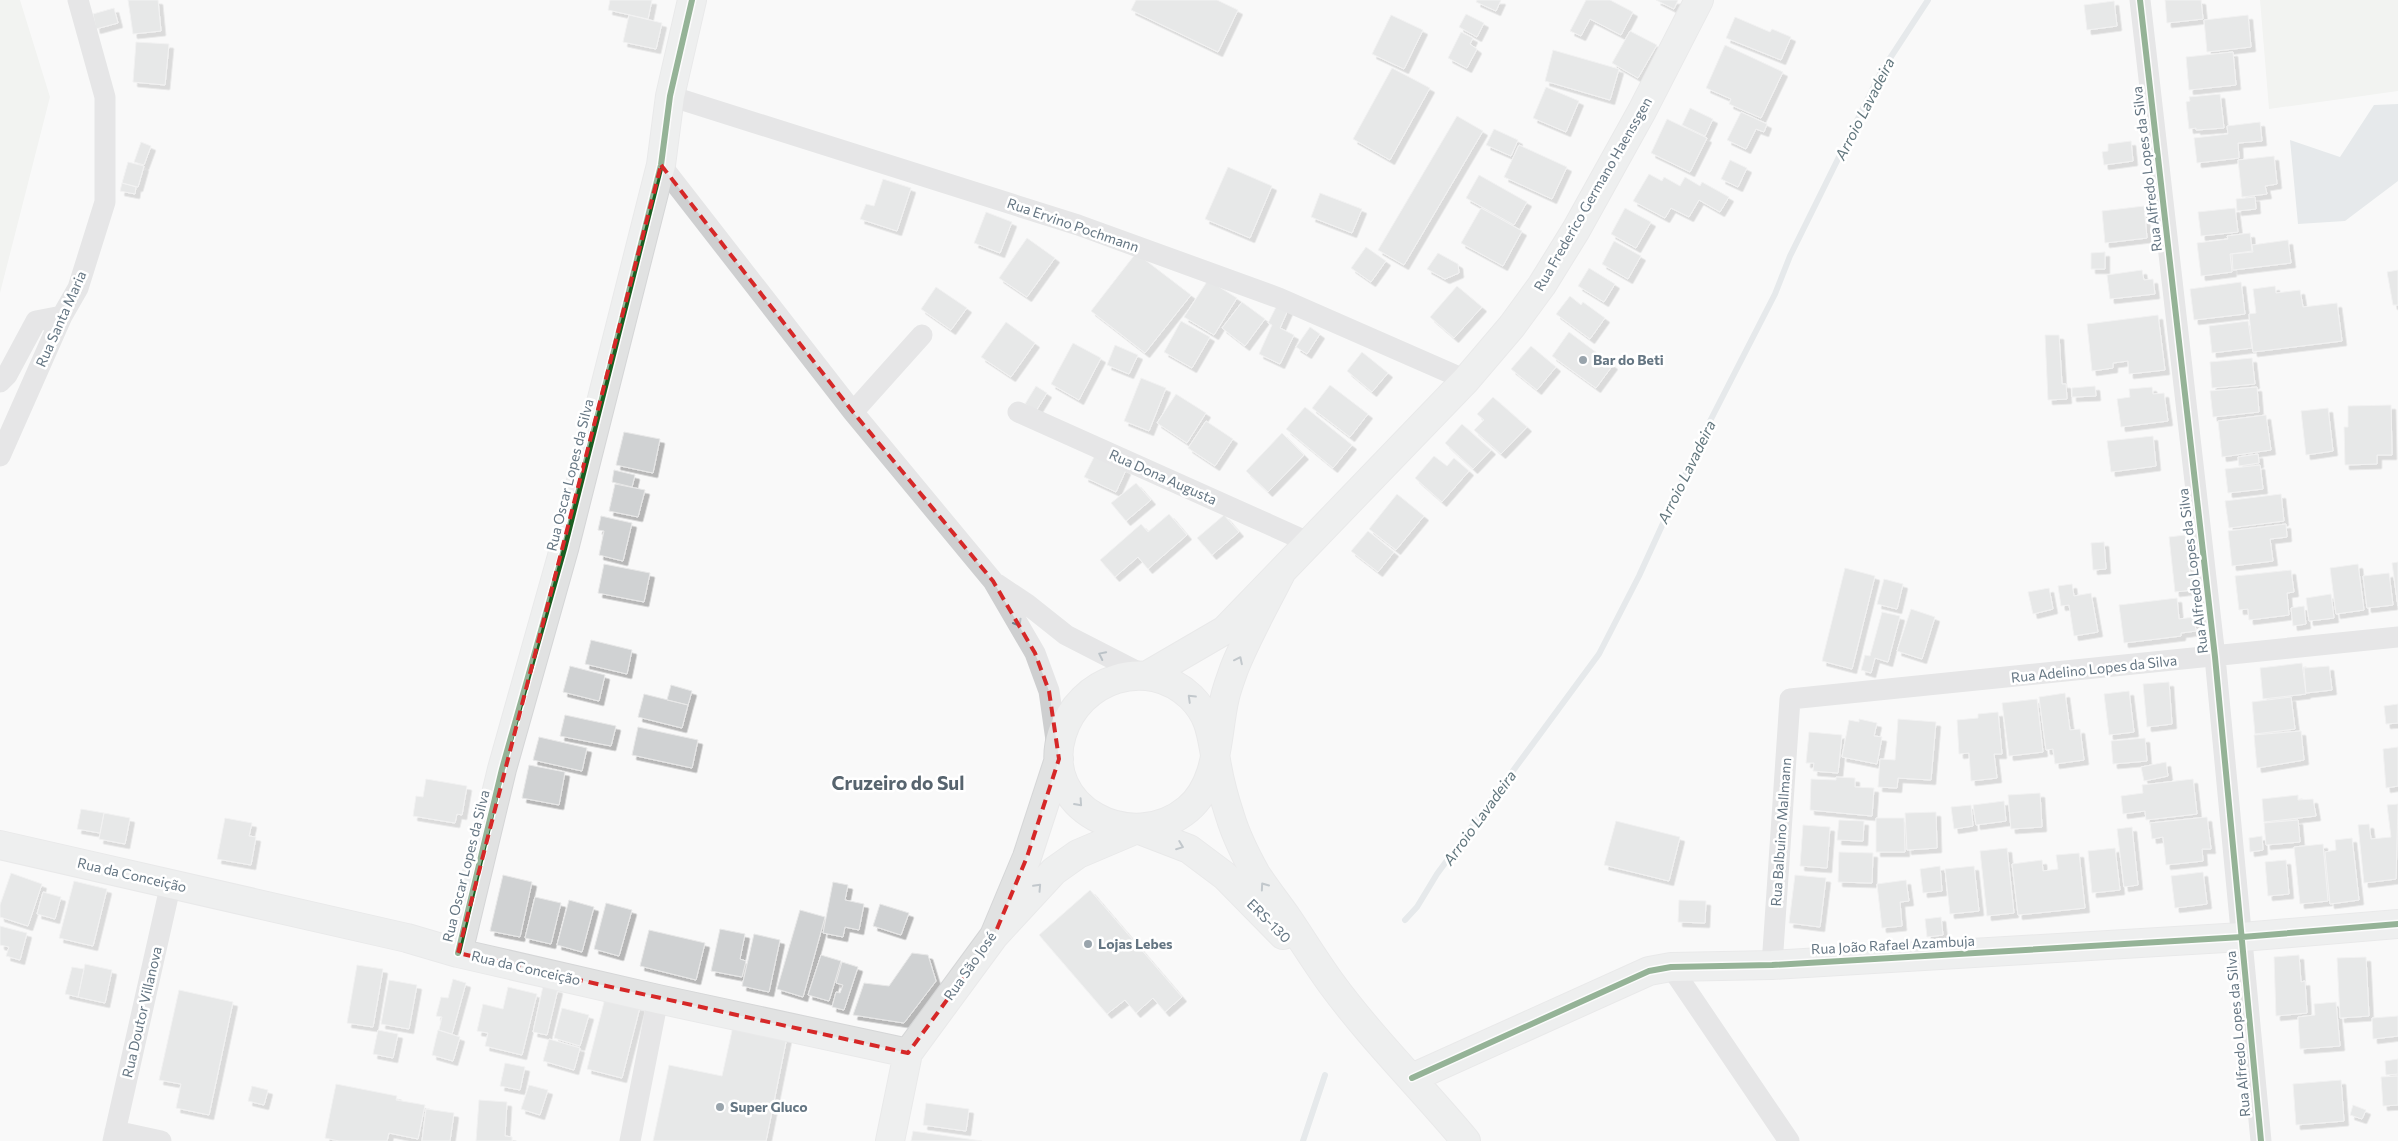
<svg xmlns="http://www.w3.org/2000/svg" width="2398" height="1141" font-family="Commissioner,sans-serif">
<defs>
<filter id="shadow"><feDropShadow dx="4.5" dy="4.5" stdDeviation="0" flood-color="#0004"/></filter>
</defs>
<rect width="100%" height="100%" fill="#f9f9f9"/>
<path fill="#e8ebe6" d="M0,0H20L50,97L0,293Z
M2260,0H2398V91L2269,109Z"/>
<path fill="#ced6d9" d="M2398,104V181L2345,221L2298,224L2290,140L2340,157L2374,105Z"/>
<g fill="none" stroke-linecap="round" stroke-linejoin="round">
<path stroke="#ced6d9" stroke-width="6" d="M1405,920L1417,907L1437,874L1599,654L1639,576L1707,427L1775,294L1790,256L1881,72L1928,0
M1303,1141L1325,1075"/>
</g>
<path fill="#d0d2d3" stroke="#e8e8e8" filter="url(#shadow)" d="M128,0H158L161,31L133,34Z
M610,0H652L648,19L608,10Z
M1136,0H1217L1238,10L1218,52L1131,10Z
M1477,0H1501L1496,11L1476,2Z
M1586,0H1610L1633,12L1621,35L1590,19L1581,36L1570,31Z
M1656,0H1678L1674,9Z
M2165,0H2201L2203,19L2167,23Z
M2114,1L2117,26L2087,30L2084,5Z
M114,8L118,23L96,29L93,14Z
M1466,14L1484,23L1477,37L1459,27Z
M629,15L662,23L656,49L623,42Z
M1391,15L1423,30L1404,69L1372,54Z
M2248,15L2251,47L2207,52L2204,20Z
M1735,17L1770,32L1772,29L1791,37L1781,60L1726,38Z
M1630,31L1657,45L1638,78L1612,63Z
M1461,32L1473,38L1470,44L1477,49L1467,68L1448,58Z
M136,42L169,44L165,85L133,82Z
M1725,45L1783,72L1761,118L1729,104L1731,99L1706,88Z
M1553,50L1619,69L1610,100L1545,81Z
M2233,52L2236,85L2189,90L2186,57Z
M1392,68L1430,88L1390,160L1353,139Z
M1546,87L1579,101L1566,132L1533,118Z
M2220,94L2224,128L2196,130V128L2189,129L2186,102L2190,101L2189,97Z
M1690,108L1713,119L1705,136L1682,125Z
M1741,112L1767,124L1764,132L1756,129L1746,149L1727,140Z
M1457,116L1483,131L1404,265L1378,250Z
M1667,119L1707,138L1690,172L1651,153Z
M2260,122L2262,141L2238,143L2239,158L2197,163L2194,138L2228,134L2227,126Z
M1494,129L1518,140L1511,156L1486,145Z
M2131,141L2133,161L2104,165L2102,152L2108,151V144Z
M141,142L151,146L144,165L134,162Z
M1519,145L1567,167L1552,199L1504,177Z
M2274,156L2277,184L2265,186L2267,194L2242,197L2238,160Z
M1730,160L1747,168L1738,187L1721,179Z
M128,162L144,166L138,187L122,183Z
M1228,167L1272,186L1250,238L1205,219Z
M1649,174L1662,181L1664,177L1680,186L1685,177L1700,186L1702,182L1729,197L1720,212L1699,200L1689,217L1671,208L1665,218L1633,201Z
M1479,175L1527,202L1514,225L1466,198Z
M883,179L911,188L897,231L860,219L866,204L874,206Z
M122,183L136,187L135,194L120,191Z
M1320,193L1362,209L1352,233L1311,217Z
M2255,197L2256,209L2237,211L2236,199Z
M2144,206L2147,238L2105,243L2102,211Z
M1481,208L1522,231L1503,266L1461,243Z
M1625,208L1651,222L1636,248L1611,234Z
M2235,208L2238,232L2201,236L2198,212Z
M986,212L1012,222L1000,253L974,243Z
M2250,233L2252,251L2230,254L2232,272L2201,276L2197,243L2228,239L2227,236Z
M1027,238L1055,258L1027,297L999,278Z
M2288,240L2291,263L2233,270L2232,254L2253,252L2252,245Z
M1614,241L1641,256L1628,279L1602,264Z
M1366,247L1386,261L1371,282L1351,268Z
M2105,252V269H2091V253Z
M1136,253L1191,295L1145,353L1091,311Z
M1438,253L1458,264L1459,273L1445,279L1427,269Z
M1589,268L1615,284L1604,302L1578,286Z
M2142,270L2144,280L2153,279L2155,294L2110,299L2107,275Z
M2398,270V305H2393L2387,272Z
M1208,280L1237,298L1214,335L1184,317Z
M2241,282L2245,314L2194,320L2190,289Z
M1457,286L1482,307L1454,338L1430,317Z
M2275,286L2276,293L2300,290L2303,307L2337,303L2342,341L2253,352L2249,314L2256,313L2253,289Z
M936,287L967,308L951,330L921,309Z
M1570,296L1581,305L1583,302L1605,318L1590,339L1556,314Z
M1242,302L1265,319L1245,346L1222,328Z
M1277,305L1288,310L1280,328L1294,335L1280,364L1259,354L1272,325L1268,323Z
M2158,315L2165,370L2129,374L2128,361L2113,363V368L2092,371L2087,324Z
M1181,321L1210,337L1192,368L1164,352Z
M2248,321L2252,348L2212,353L2209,326Z
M1006,322L1035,343L1011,377L981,357Z
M1310,327L1320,334L1307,354L1296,347Z
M1569,332L1613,365L1596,388L1552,356Z
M2045,335H2059L2062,384H2066L2067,399L2048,400Z
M1073,343L1101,358L1079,400L1051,384Z
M1115,345L1138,355L1129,374L1107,365Z
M1531,346L1556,367L1537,390L1511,369Z
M1362,352L1388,373L1372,392L1347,371Z
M2252,358L2255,384L2212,388L2210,362Z
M1141,378L1166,388L1149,431L1124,421Z
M1330,385L1368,414L1350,437L1312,408Z
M1036,386L1047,393L1036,411L1025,404Z
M2095,386L2096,396L2072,397V388Z
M2152,387L2153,394L2164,393L2168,421L2121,427L2117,399L2130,397L2129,389Z
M2257,387L2259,412L2213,417L2210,391Z
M1176,394L1206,413L1187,443L1157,423Z
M1493,397L1527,427L1501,454L1474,430L1484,420L1477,414Z
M2391,405L2392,455H2377V464L2345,465L2344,427H2348V406Z
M1305,407L1352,445L1333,468L1286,429Z
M2328,408L2333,451L2306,455L2301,411Z
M2266,415L2271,450L2222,457L2218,421Z
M1206,421L1233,439L1215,466L1188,448Z
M1462,424L1491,450L1473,469L1445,443Z
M624,432L660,439L653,473L616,465Z
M1282,433L1304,455L1268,492L1246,471Z
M2153,436L2156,466L2111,472L2107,441Z
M2258,454L2259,463L2239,466L2238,457Z
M1095,455L1126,470L1116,492L1084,477Z
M1434,456L1447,466L1454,458L1469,471L1442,502L1415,478Z
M2260,465L2263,489L2228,493L2225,469Z
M614,470L635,475L632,487L612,482Z
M1136,483L1151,500L1126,521L1111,503Z
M615,484L645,490L638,517L609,511Z
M1397,494L1424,516L1396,550L1369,529Z
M2281,494L2284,521L2229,528L2225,501Z
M1169,514L1187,535L1148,569L1138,557L1115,577L1100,560L1141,524L1148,532Z
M1224,515L1239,532L1212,555L1197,538Z
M601,516L632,523L623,561L599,555L604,531L598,530Z
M2286,524L2287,537L2270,539L2273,561L2232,566L2228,531Z
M1368,531L1394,552L1378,572L1351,551Z
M2185,535L2192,590L2175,592L2169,537Z
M2104,542L2106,569L2093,570L2091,543Z
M2398,562V606L2392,563Z
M604,564L650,573L644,602L598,593Z
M2358,564L2364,610L2336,614L2330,568Z
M1845,568L1875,576L1852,669L1822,661Z
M2291,570L2294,592L2287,593L2289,615L2249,620L2248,609L2239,610L2235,576Z
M2389,573L2393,605L2367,608L2363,576Z
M1884,579L1903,584L1897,609L1877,604Z
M2072,584L2074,596L2091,593L2098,632L2074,636L2069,605L2061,606L2058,586Z
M2049,588L2053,609L2033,614L2028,592Z
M2331,594L2334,618L2309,621L2306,598Z
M2177,598L2179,619L2194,617L2196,631L2181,633V636L2124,643L2119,605Z
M2304,606L2306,624L2293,626L2291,608Z
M1911,609L1935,617L1922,659L1897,651Z
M1882,612L1900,616L1888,662L1875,658L1871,673L1861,670L1865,655L1870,656Z
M591,640L632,650L627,674L585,664Z
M2302,663L2306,694L2263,699L2260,668Z
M570,666L605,675L599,701L563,692Z
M2329,666L2332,690L2306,693L2304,668Z
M2169,682L2172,724L2147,727L2143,684Z
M671,685L692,691L688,705L667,700Z
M2129,691L2134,732L2109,735L2104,694Z
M2065,693L2070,730L2080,729L2084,760L2055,764L2053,749L2046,750L2039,697Z
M644,694L688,705L682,728L638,717Z
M2291,697L2295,729L2255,734L2252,702Z
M2037,699L2043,752L2009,756L2002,703Z
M2398,704V723L2386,724L2384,706Z
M1998,712L2002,754H1994L1997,778L1971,781L1969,753L1959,754L1957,720L1978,718V714Z
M565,715L616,726L611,746L560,736Z
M1859,719L1877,723L1874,736L1882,737L1877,764L1842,757L1849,720L1859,722Z
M1898,719L1936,722L1931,780L1898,778L1897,788L1878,787L1880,759L1895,760Z
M638,727L698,740L692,768L632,755Z
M2301,731L2304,760L2257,768L2254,735Z
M1809,732L1842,735L1838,773L1813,771L1814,763H1806Z
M539,737L587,748L582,771L533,760Z
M2145,738L2147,761L2113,764L2111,741Z
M2398,747V786L2386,788L2383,749Z
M2166,762L2168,776L2144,781L2141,767Z
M529,765L565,772L559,805L522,798Z
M1836,777L1855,778V787L1874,788L1872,816L1810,810L1811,779L1836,780Z
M426,779L467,786L462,815L457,814L455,823L413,816L416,796L423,797Z
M2193,779L2197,814L2146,820L2145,811L2123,814L2121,796L2143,793L2142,785Z
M2040,793L2042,827L2011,829L2008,795Z
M2298,795V800L2313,799L2316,816L2264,822L2262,799Z
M2004,801L2006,821L1976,825L1973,805Z
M2398,804L2396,879L2364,883L2358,825L2369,824L2371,839L2391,837L2387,805Z
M1971,805L1973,826L1954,829L1951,807Z
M81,809L104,813L100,833L77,829Z
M1936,812L1937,848L1907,850L1905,813Z
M104,813L130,818L125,844L99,839Z
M2207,817L2211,849H2202L2203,861L2166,865L2163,837L2152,839L2150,823Z
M225,818L252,823L249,836L256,837L251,865L217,859Z
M1876,818H1904L1905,852H1876Z
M1839,820L1864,821L1863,841L1837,840Z
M2298,820L2300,842L2266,845L2264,823Z
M1616,821L1680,837L1669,881L1604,865Z
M1803,825L1830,827L1827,868L1800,866Z
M2132,827L2138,885L2124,887L2117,829Z
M2262,836L2263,850L2250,852L2249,838Z
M2352,838L2359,900L2330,904L2325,852L2336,850L2335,840Z
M2323,844L2328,901L2300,904L2294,847Z
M2007,848L2014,913L1987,916L1980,851Z
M2115,848L2120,890L2092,893L2088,851Z
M1839,852L1873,853L1872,883L1838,882Z
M2079,853L2085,908L2018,915L2012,864L2042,860L2043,871L2058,869L2056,855Z
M2286,860L2289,894L2268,896L2265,862Z
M1940,866L1942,891L1923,893L1920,869Z
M1974,866L1979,911L1950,914L1945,869Z
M2203,872L2207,904L2175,908L2171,876Z
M11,873L42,884L28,926L0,917V905Z
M503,875L532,882L520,937L490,931Z
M1795,875L1826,878L1820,927L1789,923Z
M1906,880L1909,901L1900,902L1902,926L1882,928L1877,884Z
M74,881L107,889L93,946L59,938Z
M833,882L848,885L845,900L864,904L859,930L845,927L843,937L823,933Z
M1090,890L1182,997L1165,1012L1153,998L1136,1013L1125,1000L1107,1014L1039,935Z
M43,892L61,897L55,919L37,914Z
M535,897L561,903L551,944L525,938Z
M569,900L594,907L582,952L557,945Z
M1679,900L1706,901L1705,923L1678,922Z
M606,903L632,910L619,956L594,949Z
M880,904L909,913L901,935L873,926Z
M800,910L825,917L803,997L777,989Z
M1941,917L1943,935L1927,937L1925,919Z
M0,926L27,933L20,960L6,956L9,947L0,945Z
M720,929L745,934L740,959L746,961L742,977L711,971Z
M649,930L705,943L696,980L640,966Z
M754,934L780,940L769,992L742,986Z
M912,953L928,955L936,981L904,1023L853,1015L864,983L889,986Z
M821,955L841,961L829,1001L808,995Z
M2299,955L2301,982L2305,981L2307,1013L2276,1016L2274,957Z
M2366,957L2369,1016L2340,1018L2337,958Z
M842,962L858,967L844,1010L832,1007L836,992L840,993L843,985L836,983Z
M85,964L112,970L105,1003L78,997Z
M357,965L383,969L373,1027L347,1023Z
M72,967L84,969L78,997L65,994Z
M453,979L466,983L452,1034L439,1030L442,1017L436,1016L441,997L448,998Z
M389,980L417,985L409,1029L381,1024Z
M543,986L558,989L547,1035L533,1032Z
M508,987L537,994L522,1055L485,1046L488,1033L477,1031L483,1004L503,1009Z
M179,990L233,1002L209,1115L176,1108L181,1084L159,1080Z
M605,998L640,1007L622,1078L587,1069Z
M2336,1002L2340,1046L2300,1049L2298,1017L2315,1015L2314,1004Z
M562,1008L589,1015L580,1046L554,1038Z
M2398,1016V1036L2373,1039L2372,1018Z
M733,1026L787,1037L766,1141H653L669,1065L722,1076Z
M378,1030L398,1034L393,1058L373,1054Z
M438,1030L460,1037L453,1061L432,1055Z
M549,1039L580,1048L574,1070L543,1061Z
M2398,1059V1074L2386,1075L2385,1061Z
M505,1063L525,1067L520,1090L500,1086Z
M2398,1076V1105L2383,1106L2381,1077Z
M2341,1080L2344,1121L2296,1125L2293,1084Z
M336,1084L397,1096L396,1100L425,1105L418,1139L389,1133L387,1141H339L325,1138Z
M529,1085L548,1090L540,1115L521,1109Z
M252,1086L268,1090L264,1105L248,1101Z
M479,1100L507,1102L505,1136L512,1137V1141H476Z
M926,1103L969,1109L966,1131L923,1125Z
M2353,1105L2366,1110L2362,1119L2350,1115Z
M426,1109L454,1113L450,1141H422Z
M913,1131L982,1141H911Z"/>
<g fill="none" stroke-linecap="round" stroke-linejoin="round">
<defs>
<path id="secondary" d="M1282,571C1266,603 1247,636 1234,669C1231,678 1227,688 1225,697C1216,734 1220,782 1188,809C1132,856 1039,808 1062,734C1079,679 1147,655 1191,697C1211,717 1211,735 1216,760C1219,779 1224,798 1230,816C1236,836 1246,856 1256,874C1265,888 1276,902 1286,916C1301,938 1315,961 1331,983C1372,1039 1422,1088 1466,1141
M1146,676L1225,630L1466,380L1512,326L1542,285L1576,230L1642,111L1699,0
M0,845L407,938L458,953L658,999L908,1053
M994,936L1054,871L1078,854L1137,829L1189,849L1225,876L1283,935
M458,953L502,769L564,549L661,165L670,96L692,0
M1412,1078L1649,971L1671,967L1772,965L2242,937L2398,924
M890,1141L908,1053L994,936L1027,857L1059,759"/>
</defs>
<use href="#secondary" stroke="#d5d6d7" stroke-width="30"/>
<path stroke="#cecfd0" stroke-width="21" d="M2140,0L2215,657L2261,1141
M670,96L1078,225L1279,298L1466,380
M661,165L853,412L993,581L1035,653L1049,691L1057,747
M0,382L7,375L36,321L62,316
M853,412L922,335
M1018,412L1308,542
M0,456L62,316L78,288L105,202V97L78,0
M997,584L1027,604L1066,635L1146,676
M1772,965L1790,699L2398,637
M1671,967L1789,1141
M115,1131L161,1141
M113,1141L171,883
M630,1141L658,999"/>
<use href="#secondary" stroke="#e1e2e2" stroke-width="28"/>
<defs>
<path id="cycleway" d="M2140,0L2215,657L2261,1141
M458,953L502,769L564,549L661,165L670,96L692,0
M1412,1078L1649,971L1671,967L1772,965L2242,937L2398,924"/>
</defs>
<use href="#cycleway" stroke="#fff" stroke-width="9"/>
<use href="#cycleway" stroke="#1b5e20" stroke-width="6"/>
</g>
<defs><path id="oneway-chevron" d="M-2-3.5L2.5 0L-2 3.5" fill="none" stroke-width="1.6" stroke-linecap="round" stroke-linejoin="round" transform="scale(1.25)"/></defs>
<g stroke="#707f8b">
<use href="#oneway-chevron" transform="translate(1018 623) rotate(60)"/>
<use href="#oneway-chevron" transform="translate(1102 655) rotate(-154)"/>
</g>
<g stroke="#7e8c96">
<use href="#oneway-chevron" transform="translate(1239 660) rotate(-64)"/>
<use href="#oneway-chevron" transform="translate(1191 698) rotate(-136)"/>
<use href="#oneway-chevron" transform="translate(1079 803) rotate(48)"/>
<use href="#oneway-chevron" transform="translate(1180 846) rotate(21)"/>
<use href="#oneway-chevron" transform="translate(1264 886) rotate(-125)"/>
<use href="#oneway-chevron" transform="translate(1038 887) rotate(-47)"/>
</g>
<path d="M0 0H2398V1141H0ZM661,165L853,412L993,581L1035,653L1049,691L1059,759L1027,857L994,936L908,1053L458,953Z" fill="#f9f9f9" fill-opacity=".55" fill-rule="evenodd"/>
<path fill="none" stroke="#d62828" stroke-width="4" stroke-dasharray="10 6" stroke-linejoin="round" d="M661,165L853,412L993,581L1035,653L1049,691L1059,759L1027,857L994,936L908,1053L458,953Z"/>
<g fill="#99a4ac" stroke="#fff" stroke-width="2">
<circle cx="1583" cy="360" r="5"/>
<circle cx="1088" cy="944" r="5"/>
<circle cx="720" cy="1107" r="5"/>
</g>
<g text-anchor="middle" stroke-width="5" stroke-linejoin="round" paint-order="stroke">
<g font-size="14" fill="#657683" stroke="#fff">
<text transform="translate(2147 169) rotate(-97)" y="5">Rua Alfredo Lopes da Silva</text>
<text transform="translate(1593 194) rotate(-60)" y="5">Rua Frederico Germano Haenssgen</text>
<text transform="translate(1073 225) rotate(19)" y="5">Rua Ervino Pochmann</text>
<text transform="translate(61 319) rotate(-66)" y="5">Rua Santa Maria</text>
<text transform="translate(570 475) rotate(-76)" y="5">Rua Oscar Lopes da Silva</text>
<text transform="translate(1163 477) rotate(24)" y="5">Rua Dona Augusta</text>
<text transform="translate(2193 571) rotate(-97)" y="5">Rua Alfredo Lopes da Silva</text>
<text transform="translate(2094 669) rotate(-6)" y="5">Rua Adelino Lopes da Silva</text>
<text transform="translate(1781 832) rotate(-86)" y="5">Rua Balbuino Mallmann</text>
<text transform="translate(466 866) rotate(-76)" y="5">Rua Oscar Lopes da Silva</text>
<text transform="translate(132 875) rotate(13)" y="5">Rua da Conceição</text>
<text transform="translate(1269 921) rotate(45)" y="5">ERS-130</text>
<text transform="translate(1893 945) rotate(-3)" y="5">Rua João Rafael Azambuja</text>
<text transform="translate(970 966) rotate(-55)" y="5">Rua São José</text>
<text transform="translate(526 968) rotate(13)" y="5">Rua da Conceição</text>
<text transform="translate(142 1012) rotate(-77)" y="5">Rua Doutor Villanova</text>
<text transform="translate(2238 1034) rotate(-95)" y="5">Rua Alfredo Lopes da Silva</text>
</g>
<g font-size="14" font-weight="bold" fill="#657683" stroke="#fff" text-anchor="start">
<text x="1593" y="365">Bar do Beti</text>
<text x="1098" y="949">Lojas Lebes</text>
<text x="730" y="1112">Super Gluco</text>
</g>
<g font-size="15" font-style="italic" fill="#60757c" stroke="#fff">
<text transform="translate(1865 109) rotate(-63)" y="5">Arroio Lavadeira</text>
<text transform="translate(1687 472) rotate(-64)" y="5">Arroio Lavadeira</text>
<text transform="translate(1480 818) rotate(-54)" y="5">Arroio Lavadeira</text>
</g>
<g font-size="19" font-weight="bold" fill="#57646e" stroke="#fff">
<text x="898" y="790">Cruzeiro do Sul</text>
</g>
</g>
</svg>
